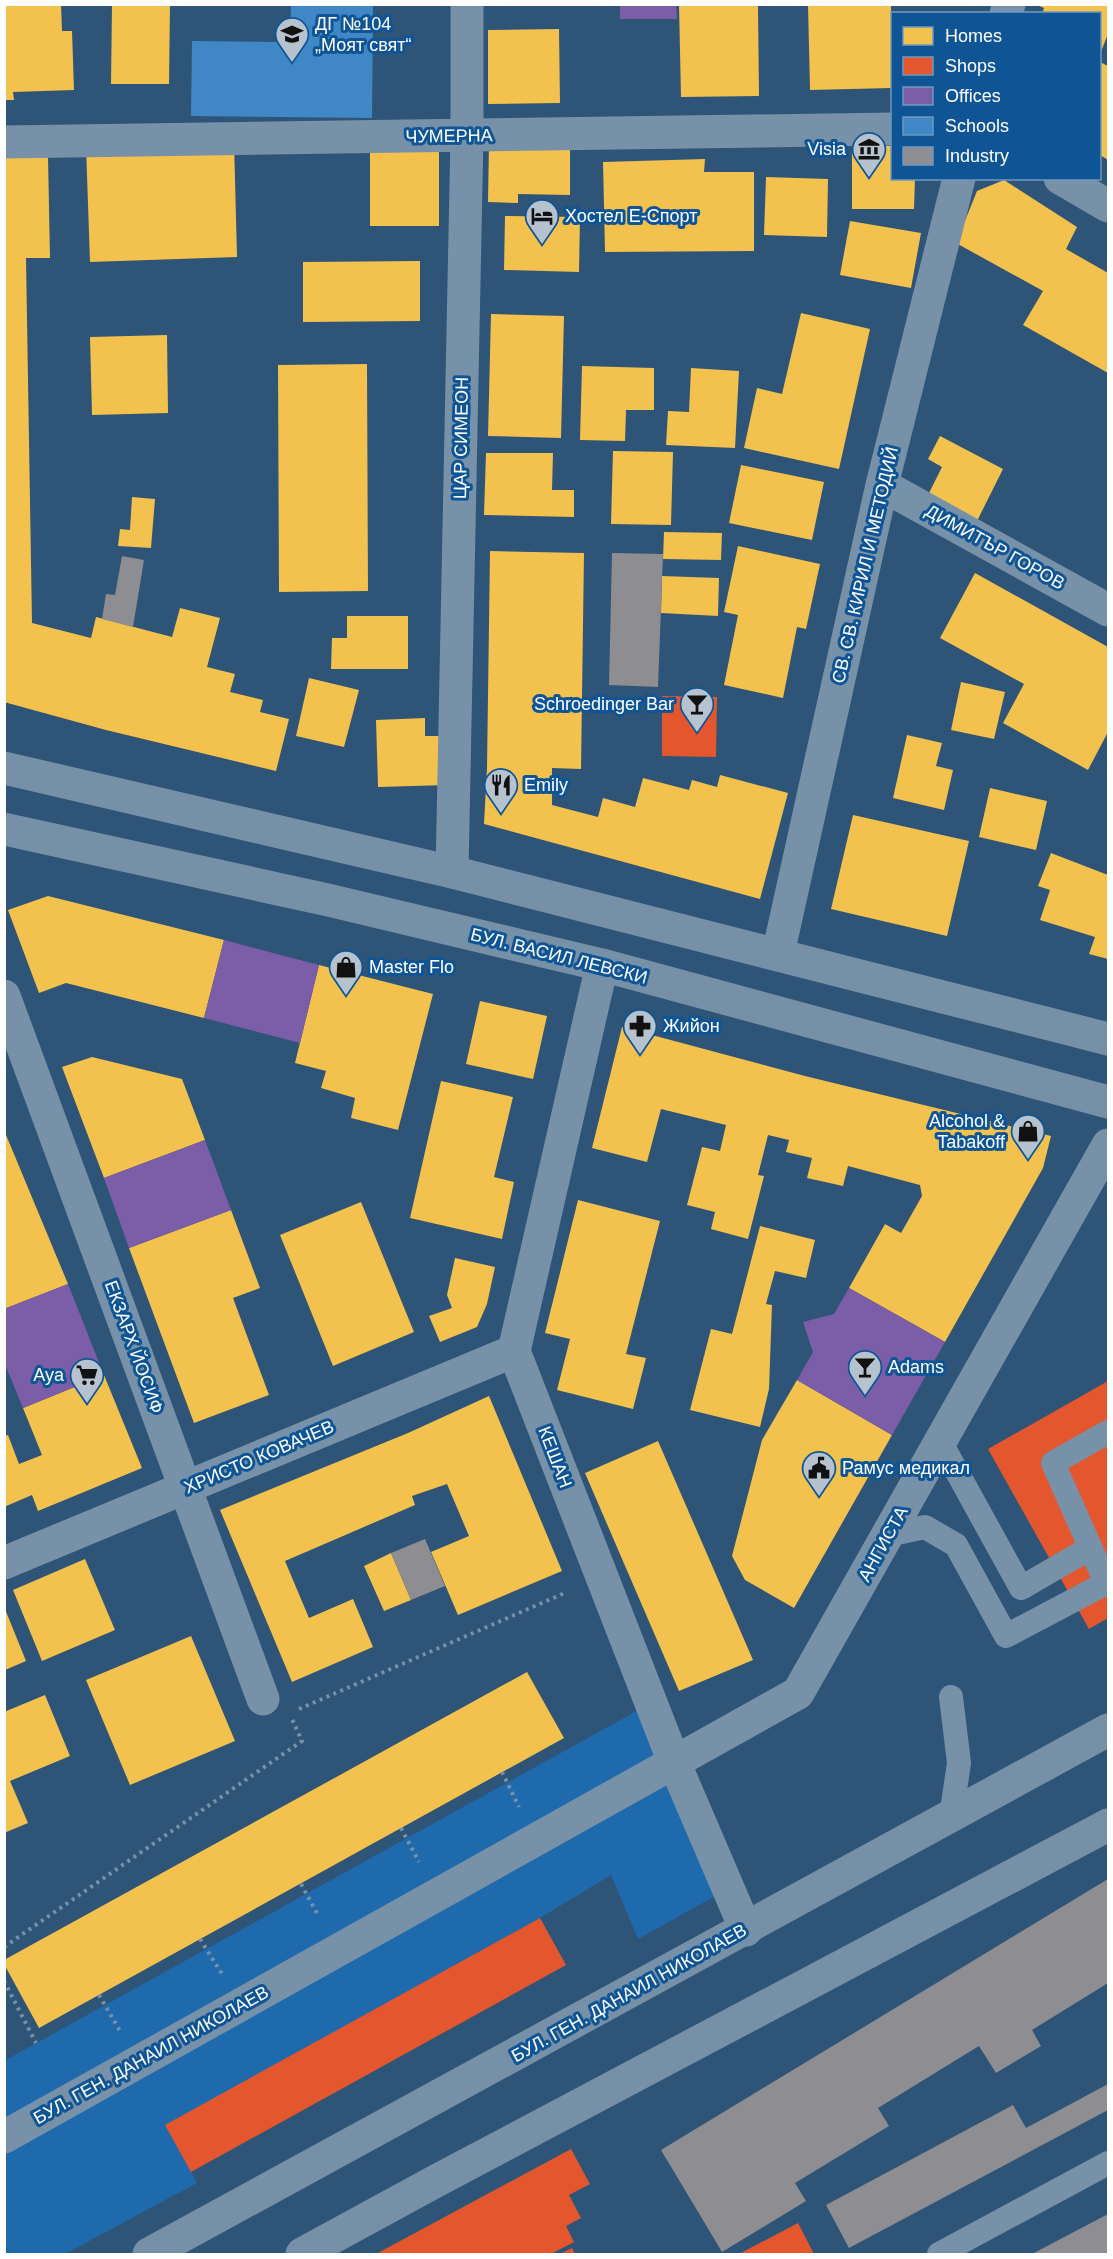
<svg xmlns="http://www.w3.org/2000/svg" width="1113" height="2259" font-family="Helvetica,sans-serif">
<rect width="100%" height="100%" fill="#2e5477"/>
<path fill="#1f6aac" d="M651,1703L728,1889L638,1939L611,1875L540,1918L166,2125L197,2183L65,2254H5L4,2061Z"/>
<path fill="#f2c14e" d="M4,4H61L62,31H72L74,90L13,92L14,100H4Z
M112,4H170L169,84H111Z
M1035,4H1108V34L1100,54V14H1042L1044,8Z
M679,5H758L759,96L681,97Z
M808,5H891L892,88L810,90Z
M559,29L560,103L488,104V30Z
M1100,62L1108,66V160L1100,155Z
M234,141L237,257L90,262L86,146Z
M489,143L570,145V195L518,194V203L488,202Z
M370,146H439V226H370Z
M852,146H892V178H915L914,209H852Z
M48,157L50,258H26L32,623L91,638L96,617L172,637L180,608L220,618L207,667L235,674L230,692L263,700L260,712L289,719L276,771L106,730L4,702V158Z
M705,159L704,172H754V251L605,252L603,162Z
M766,177L828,179L827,237L764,235Z
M1004,180L1077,227L1066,249L1108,273V373L1023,325L1043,291L956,243L977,191Z
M505,216L580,217L579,272L504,270Z
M850,221L921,233L911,288L840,275Z
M420,261V321L303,322V262Z
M801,313L870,329L839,469L744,448L757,388L782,394Z
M491,314L564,316L561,438L488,436Z
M167,335L168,413L92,415L90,337Z
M367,364L368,591L279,592L278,365Z
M582,366L654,368V410H626L625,441L580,440Z
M691,368L739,371L735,448L666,445L668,411L689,412Z
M940,436L1003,469L976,523L927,497L942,467L928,459Z
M613,451L673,452L671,525L611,524Z
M486,453H553L552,490H574V517L484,515Z
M741,465L824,482L812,540L729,523Z
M132,497L155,499L151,548L118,546L120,529L130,530Z
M664,532L722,533L721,560L663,559Z
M738,546L820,564L806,629L797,627L783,698L724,685L738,615L724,612Z
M490,551L584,553L581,769L552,768V805L598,817L603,798L635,807L643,778L689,790L692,780L717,787L720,775L788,793L760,899L484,824L487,768Z
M975,573L1108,647V732L1088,770L1003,723L1024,684L940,638Z
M662,576L719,578L718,616L661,613Z
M347,616H408V669H331L332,638H347Z
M309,678L359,690L344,747L296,736Z
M961,682L1005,692L994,739L951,730Z
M425,718V736H446L447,785L378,787L376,720Z
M907,735L942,743L936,766L953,770L944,810L893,798Z
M990,788L1047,801L1036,850L979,837Z
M853,815L969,841L947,936L831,909Z
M1051,853L1108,875V959L1089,954L1095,937L1040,920L1050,890L1038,886Z
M48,896L224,940L204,1018L66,983L39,993L8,910Z
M319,965L433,994L398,1130L351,1118L355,1098L321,1088L326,1071L295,1063Z
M480,1001L547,1016L533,1079L466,1064Z
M622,1027L805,1076L1051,1136L1043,1168L945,1342L849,1288L885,1224L901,1233L922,1196L920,1185L848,1166L843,1186L807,1178L812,1158L786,1152L789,1140L768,1135L758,1175L764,1176L748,1239L711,1229L715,1212L687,1205L702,1147L720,1151L726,1125L661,1109L647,1162L592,1148Z
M92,1057L182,1079L205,1140L104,1178L62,1067Z
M441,1081L513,1097L494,1177L514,1182L502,1239L410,1218Z
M4,1130L68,1284L4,1309Z
M578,1200L660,1221L626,1354L646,1358L633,1409L557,1390L570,1339L545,1333Z
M361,1202L414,1332L333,1366L280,1235Z
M231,1210L260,1288L233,1298L269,1395L194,1423L129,1248Z
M760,1226L815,1240L806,1278L775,1271L766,1304L772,1305L769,1389L760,1427L690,1410L711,1329L732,1334Z
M455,1258L495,1267L487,1304L477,1327L440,1342L429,1316L452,1308L447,1295Z
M104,1375L142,1468L38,1511L32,1495L4,1507V1436L8,1435L19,1464L42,1455L23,1408Z
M797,1380L892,1435L794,1608L745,1580L732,1556L762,1440Z
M489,1396L562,1571L458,1615L431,1552L469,1536L447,1484L412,1496L415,1505L285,1561L309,1618L353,1599L373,1647L292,1682L220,1510L408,1433Z
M658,1441L753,1660L679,1691L585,1473Z
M391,1553L411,1600L384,1611L364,1566Z
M85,1559L115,1630L42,1661L13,1590Z
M5,1609L26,1661L5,1670Z
M191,1636L235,1741L130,1785L86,1680Z
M527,1672L564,1738L39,2028L4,1964V1960Z
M45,1695L70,1756L10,1781L28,1823L4,1833V1712Z"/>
<path fill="#e4572e" d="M662,696L717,697L716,757L662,756Z
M1108,1381V1618L1089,1629L988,1449Z
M540,1918L566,1965L191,2172L165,2125Z
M571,2149L590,2184L569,2195L581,2218L566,2226L574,2242L551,2254H376Z
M798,2223L814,2254H739Z
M572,2248L575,2254H560Z"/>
<path fill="#7b5ea7" d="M620,4H676L677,19H620Z
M224,940L319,965L300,1043L204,1018Z
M205,1140L231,1210L129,1248L104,1178Z
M68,1284L104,1375L23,1408L4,1362V1309Z
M849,1288L945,1342L892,1435L797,1380L813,1352L803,1322L834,1314Z"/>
<path fill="#3f88c5" d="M291,5H373L372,118L191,116L192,41L290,42Z"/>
<path fill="#8d8d92" d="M612,553L663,554L658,687L609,685Z
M122,556L144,560L133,627L102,619L106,594L115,595Z
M425,1539L445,1586L411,1600L391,1553Z
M1108,1879V1983L1032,2030L1041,2046L996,2073L979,2046L878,2108L889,2126L795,2183L806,2201L722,2252L661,2150Z
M1108,2084V2110L849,2248L826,2205L1013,2105L1026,2128Z
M1108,2214V2254H1032Z"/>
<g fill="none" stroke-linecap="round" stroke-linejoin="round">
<path stroke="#7791a9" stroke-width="4" stroke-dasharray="3 4.5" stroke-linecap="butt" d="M420,972L423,961
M299,1709L567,1592
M502,1772L519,1807
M401,1828L419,1862
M301,1884L319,1917
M200,1939L222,1974
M4,1947L302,1741L292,1719
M4,1981L36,2043
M99,1995L120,2031"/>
<path stroke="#7791a9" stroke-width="24" d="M940,1441L1021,1588L1090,1548
M888,1535L925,1527L956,1545L1006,1636L1108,1582
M1106,1583L1053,1463L1108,1432
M951,1697L959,1763L951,1817
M939,2254L1108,2163"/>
<path stroke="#7791a9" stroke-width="33" d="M1006,14L1009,4
M4,142L892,129
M1060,178L1108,206
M882,485L1108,610
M452,872L467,135V4
M778,954L882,485L959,178
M602,965L514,1351L674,1762L746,1930
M4,996L263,1699
M4,1563L514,1351
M4,2137L798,1693L1108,1145"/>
<path stroke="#7590a7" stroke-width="33" d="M4,768L452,872L1108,1039
M4,829L328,900L602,965L1108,1102
M149,2254L1108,1730
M302,2254L436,2181L1108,1825"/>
</g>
<defs>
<symbol id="school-pin" viewBox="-11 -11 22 30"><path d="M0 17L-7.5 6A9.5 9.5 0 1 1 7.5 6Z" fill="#b6c3cf" stroke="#0f5596"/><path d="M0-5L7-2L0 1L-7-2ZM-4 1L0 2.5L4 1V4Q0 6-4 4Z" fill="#111"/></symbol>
<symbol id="museum-pin" viewBox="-11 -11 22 30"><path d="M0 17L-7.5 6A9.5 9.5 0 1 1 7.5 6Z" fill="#b6c3cf" stroke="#0f5596"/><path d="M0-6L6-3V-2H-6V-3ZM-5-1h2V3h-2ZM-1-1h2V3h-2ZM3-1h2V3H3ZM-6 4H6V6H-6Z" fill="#111"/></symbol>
<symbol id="hotel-pin" viewBox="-11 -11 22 30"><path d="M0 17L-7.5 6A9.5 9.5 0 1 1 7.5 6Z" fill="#b6c3cf" stroke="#0f5596"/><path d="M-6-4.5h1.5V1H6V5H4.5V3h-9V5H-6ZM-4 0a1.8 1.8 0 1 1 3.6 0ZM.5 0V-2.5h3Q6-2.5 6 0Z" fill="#111"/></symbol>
<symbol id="bar-pin" viewBox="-11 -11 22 30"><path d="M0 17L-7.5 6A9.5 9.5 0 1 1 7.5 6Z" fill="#b6c3cf" stroke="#0f5596"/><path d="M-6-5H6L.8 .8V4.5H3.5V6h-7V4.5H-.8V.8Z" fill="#111"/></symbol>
<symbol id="restaurant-pin" viewBox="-11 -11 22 30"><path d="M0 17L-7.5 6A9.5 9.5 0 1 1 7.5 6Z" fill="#b6c3cf" stroke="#0f5596"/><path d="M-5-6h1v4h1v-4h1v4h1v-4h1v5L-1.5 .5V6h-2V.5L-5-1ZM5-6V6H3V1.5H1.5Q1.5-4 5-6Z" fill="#111"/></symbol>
<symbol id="shop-pin" viewBox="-11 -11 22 30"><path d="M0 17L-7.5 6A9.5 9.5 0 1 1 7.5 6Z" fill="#b6c3cf" stroke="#0f5596"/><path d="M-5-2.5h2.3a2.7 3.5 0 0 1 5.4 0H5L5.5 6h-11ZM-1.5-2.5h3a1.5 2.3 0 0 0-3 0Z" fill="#111"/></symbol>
<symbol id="pharmacy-pin" viewBox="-11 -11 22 30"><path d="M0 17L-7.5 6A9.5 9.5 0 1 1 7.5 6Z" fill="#b6c3cf" stroke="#0f5596"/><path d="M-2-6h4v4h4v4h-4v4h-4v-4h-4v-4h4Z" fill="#111"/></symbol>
<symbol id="supermarket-pin" viewBox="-11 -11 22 30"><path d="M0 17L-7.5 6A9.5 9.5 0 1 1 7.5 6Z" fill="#b6c3cf" stroke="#0f5596"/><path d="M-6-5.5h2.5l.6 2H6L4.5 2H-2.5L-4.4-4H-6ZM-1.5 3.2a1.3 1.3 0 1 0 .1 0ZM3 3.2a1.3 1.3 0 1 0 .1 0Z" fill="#111"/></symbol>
<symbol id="civic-pin" viewBox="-11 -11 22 30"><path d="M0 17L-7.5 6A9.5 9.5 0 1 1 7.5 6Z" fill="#b6c3cf" stroke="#0f5596"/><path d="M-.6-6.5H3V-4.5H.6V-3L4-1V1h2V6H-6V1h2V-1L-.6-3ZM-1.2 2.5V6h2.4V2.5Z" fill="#111"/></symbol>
</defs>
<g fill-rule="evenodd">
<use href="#school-pin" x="273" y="15" width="38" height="52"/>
<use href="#museum-pin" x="850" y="130" width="38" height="52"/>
<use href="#hotel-pin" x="523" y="197" width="38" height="52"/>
<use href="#bar-pin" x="678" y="685" width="38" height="52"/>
<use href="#restaurant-pin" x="482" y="766" width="38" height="52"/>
<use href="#shop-pin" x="327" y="948" width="38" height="52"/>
<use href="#pharmacy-pin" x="621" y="1007" width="38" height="52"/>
<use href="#shop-pin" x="1009" y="1112" width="38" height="52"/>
<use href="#bar-pin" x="846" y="1348" width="38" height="52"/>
<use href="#supermarket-pin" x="68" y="1356" width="38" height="52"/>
<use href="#civic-pin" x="800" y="1449" width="38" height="52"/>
</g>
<g text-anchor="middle" stroke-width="6" stroke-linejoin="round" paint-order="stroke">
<g font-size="18" fill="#fff" stroke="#0f5596" text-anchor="start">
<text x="315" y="30">ДГ №104<tspan x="315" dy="21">„Моят свят“</tspan></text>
<text x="846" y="155" text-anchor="end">Visia</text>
<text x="565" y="222">Хостел Е-Спорт</text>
<text x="674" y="710" text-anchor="end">Schroedinger Bar</text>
<text x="524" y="791">Emily</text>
<text x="369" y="973">Master Flo</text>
<text x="663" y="1032">Жийон</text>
<text x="1005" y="1127" text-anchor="end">Alcohol &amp;<tspan x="1005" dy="21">Tabakoff</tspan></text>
<text x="888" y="1373">Adams</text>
<text x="64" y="1381" text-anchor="end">Aya</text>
<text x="842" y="1474">Рамус медикал</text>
</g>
<g font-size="18" fill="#fff" stroke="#0f5596">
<text transform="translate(449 136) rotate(-1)" y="6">ЧУМЕРНА</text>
<text transform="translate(461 438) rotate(-89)" y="6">ЦАР СИМЕОН</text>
<text transform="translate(995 547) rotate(29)" y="6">ДИМИТЪР ГОРОВ</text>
<text transform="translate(865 565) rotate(-77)" y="6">СВ. СВ. КИРИЛ И МЕТОДИЙ</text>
<text transform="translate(559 956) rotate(14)" y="6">БУЛ. ВАСИЛ ЛЕВСКИ</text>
<text transform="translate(134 1347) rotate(70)" y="6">ЕКЗАРХ ЙОСИФ</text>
<text transform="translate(259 1457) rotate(-23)" y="6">ХРИСТО КОВАЧЕВ</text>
<text transform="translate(555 1457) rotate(69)" y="6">КЕШАН</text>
<text transform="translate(883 1544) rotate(-61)" y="6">АНГИСТА</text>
<text transform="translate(629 1993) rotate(-29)" y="6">БУЛ. ГЕН. ДАНАИЛ НИКОЛАЕВ</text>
<text transform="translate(151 2055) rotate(-29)" y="6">БУЛ. ГЕН. ДАНАИЛ НИКОЛАЕВ</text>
</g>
</g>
<rect width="1113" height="2259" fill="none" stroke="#ffffff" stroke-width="12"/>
<rect x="891" y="12" width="210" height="168" fill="#0f5596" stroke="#6f99c0" stroke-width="1.5"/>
<rect x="903" y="27" width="30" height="18" fill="#f2c14e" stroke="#6f99c0" stroke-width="1.5"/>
<text x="945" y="42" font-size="18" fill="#ffffff">Homes</text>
<rect x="903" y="57" width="30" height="18" fill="#e4572e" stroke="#6f99c0" stroke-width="1.5"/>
<text x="945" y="72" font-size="18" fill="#ffffff">Shops</text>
<rect x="903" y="87" width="30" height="18" fill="#7b5ea7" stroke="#6f99c0" stroke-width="1.5"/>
<text x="945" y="102" font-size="18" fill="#ffffff">Offices</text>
<rect x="903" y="117" width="30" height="18" fill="#3f88c5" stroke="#6f99c0" stroke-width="1.5"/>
<text x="945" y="132" font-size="18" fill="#ffffff">Schools</text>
<rect x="903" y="147" width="30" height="18" fill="#8d8d92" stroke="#6f99c0" stroke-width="1.5"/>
<text x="945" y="162" font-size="18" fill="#ffffff">Industry</text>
</svg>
